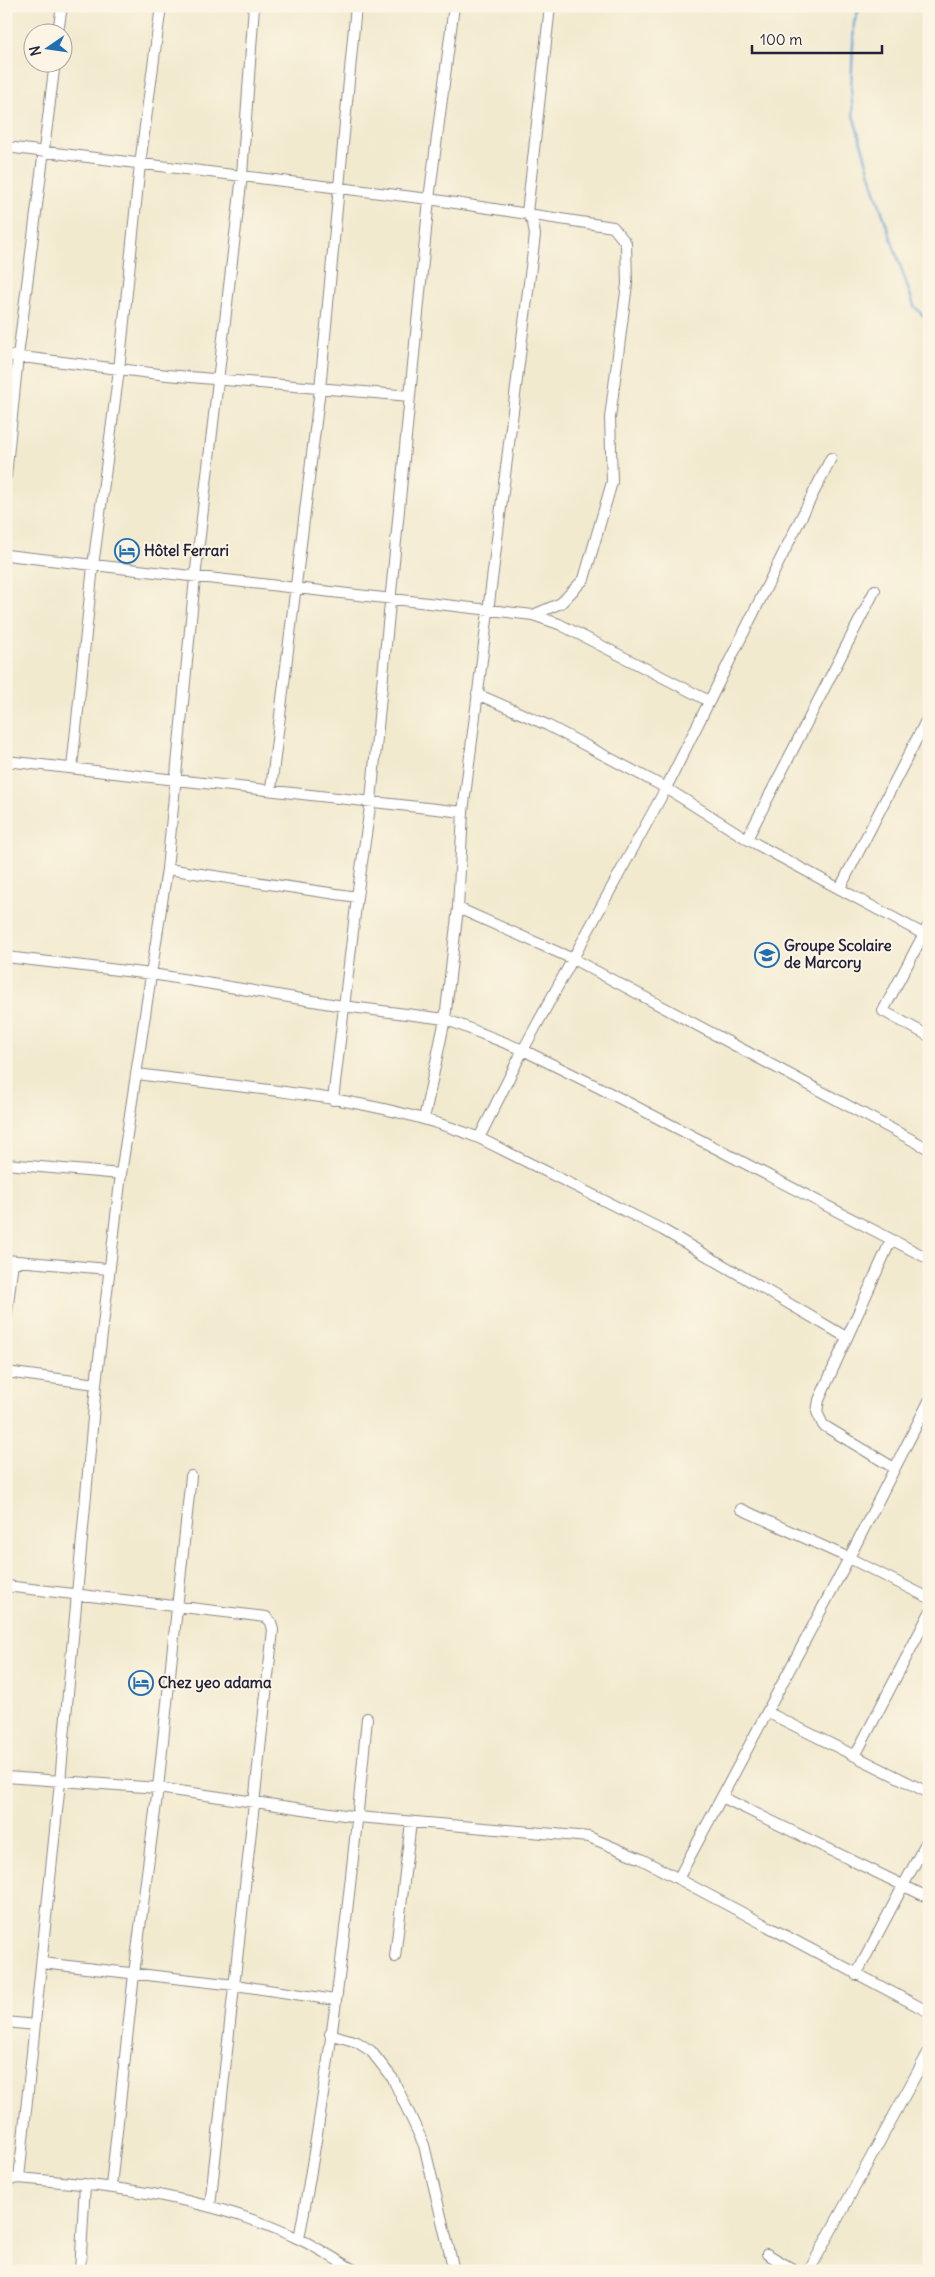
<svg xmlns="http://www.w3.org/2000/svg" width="935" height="2277" font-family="Delius,sans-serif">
<rect width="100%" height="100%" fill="#fcf5e5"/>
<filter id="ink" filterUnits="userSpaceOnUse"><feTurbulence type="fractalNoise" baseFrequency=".02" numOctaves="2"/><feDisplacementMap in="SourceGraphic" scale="10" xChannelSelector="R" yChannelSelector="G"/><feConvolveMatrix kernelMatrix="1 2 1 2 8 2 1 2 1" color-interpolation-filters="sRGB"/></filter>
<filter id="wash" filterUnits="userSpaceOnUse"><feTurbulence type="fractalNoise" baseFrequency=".0096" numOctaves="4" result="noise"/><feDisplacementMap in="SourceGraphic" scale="20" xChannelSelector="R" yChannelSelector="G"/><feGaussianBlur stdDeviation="1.12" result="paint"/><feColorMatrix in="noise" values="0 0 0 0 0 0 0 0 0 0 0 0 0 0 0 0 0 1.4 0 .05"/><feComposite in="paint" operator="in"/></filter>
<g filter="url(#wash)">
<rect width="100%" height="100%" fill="#f2eacf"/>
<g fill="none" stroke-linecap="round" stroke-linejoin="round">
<path stroke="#6ca3da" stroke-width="2.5" d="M860,6L854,23L851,89L853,115L875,191L914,306L929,322"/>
</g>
</g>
<g filter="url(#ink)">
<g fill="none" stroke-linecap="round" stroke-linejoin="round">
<defs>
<path id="minor" d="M58,32L62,6
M6,147L429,199L613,227L626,243L627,284L610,418L612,482L584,579L561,603L533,615
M6,355L167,375L410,396
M6,476L18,356L55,62
M6,555L533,615L559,624L709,701
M477,694L547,725L666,788L747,839L929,937
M6,761L463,812
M72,768L93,566L119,370L140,164L161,6
M271,789L320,389L356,6
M747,839L875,590
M167,869L357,897
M840,888L929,715
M458,908L573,959L929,1149
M929,924L883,1011L929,1036
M6,957L152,974L343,1006L445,1019L523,1050L598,1087L929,1259
M137,1074C249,1089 374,1095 479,1138L663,1230L846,1337
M333,1100L357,897L371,800L429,199L454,6
M424,1119L445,1019L458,908L463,812L535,235L533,223L527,213L550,6
M479,1138L523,1050L666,788L831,458
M6,1164L121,1174
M891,1240L819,1400L817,1412L823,1425L894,1468
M6,1260L108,1269
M6,1321L13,1261
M6,1372L96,1384
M741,1509L849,1558L929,1598
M6,1586L266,1617L271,1622L273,1630L210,2206
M767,1712L929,1793
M855,1756L929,1614
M6,1777L158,1788L358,1817L589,1837L641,1859L929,2012
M722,1797L929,1898
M678,1879L849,1558L929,1401
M395,1957L411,1822
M42,1963L235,1985L335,2000
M856,1975L929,1837
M6,2022L35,2025
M330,2034L357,2042L371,2051L393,2079L424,2145L454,2271
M19,2178L60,1782L96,1384L121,1174L167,869L195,578L242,175L254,6
M6,2180L19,2178C115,2186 211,2197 299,2239C319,2248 337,2261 356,2271
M111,2186L134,1974L158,1788L191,1476
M299,2239C331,2067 351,1892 367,1718
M767,2254L796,2271
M80,2271L85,2184
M809,2271L929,2051"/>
</defs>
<use href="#minor" stroke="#8a8685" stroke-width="12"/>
<use href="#minor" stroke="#fff" stroke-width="10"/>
</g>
</g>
<defs>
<symbol id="hotel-ring" viewBox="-11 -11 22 22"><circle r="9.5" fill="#fcf5e5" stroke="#1f6fb2" stroke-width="1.5"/><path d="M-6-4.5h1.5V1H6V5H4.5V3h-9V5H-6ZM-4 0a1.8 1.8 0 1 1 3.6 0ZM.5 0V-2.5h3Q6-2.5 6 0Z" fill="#1f6fb2"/></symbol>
<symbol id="school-ring" viewBox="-11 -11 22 22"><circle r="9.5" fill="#fcf5e5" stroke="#1f6fb2" stroke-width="1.5"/><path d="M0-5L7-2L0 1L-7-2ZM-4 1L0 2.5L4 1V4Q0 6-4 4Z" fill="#1f6fb2"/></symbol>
</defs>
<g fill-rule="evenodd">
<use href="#hotel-ring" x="113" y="537" width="28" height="28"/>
<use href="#school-ring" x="753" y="941" width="28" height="28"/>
<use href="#hotel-ring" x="127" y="1669" width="28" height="28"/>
</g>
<g text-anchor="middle" stroke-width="4" stroke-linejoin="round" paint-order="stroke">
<g font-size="15" font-weight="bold" fill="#22223b" stroke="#fcf5e5" text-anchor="start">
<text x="144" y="556">Hôtel Ferrari</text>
<text x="784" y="951">Groupe Scolaire<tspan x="784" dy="17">de Marcory</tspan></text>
<text x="158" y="1688">Chez yeo adama</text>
</g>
</g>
<rect width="935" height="2277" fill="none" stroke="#fcf5e5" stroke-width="25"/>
<g transform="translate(48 48) rotate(257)"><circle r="24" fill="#fcf5e5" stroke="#a5a1a1"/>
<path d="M0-4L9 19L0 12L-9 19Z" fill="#1f6fb2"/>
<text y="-8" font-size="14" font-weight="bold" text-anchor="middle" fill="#22223b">N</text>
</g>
<path d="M752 45v8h130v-8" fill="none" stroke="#22223b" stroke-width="2.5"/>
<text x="760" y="45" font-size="15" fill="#22223b" stroke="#fcf5e5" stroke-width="4" paint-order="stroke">100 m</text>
</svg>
